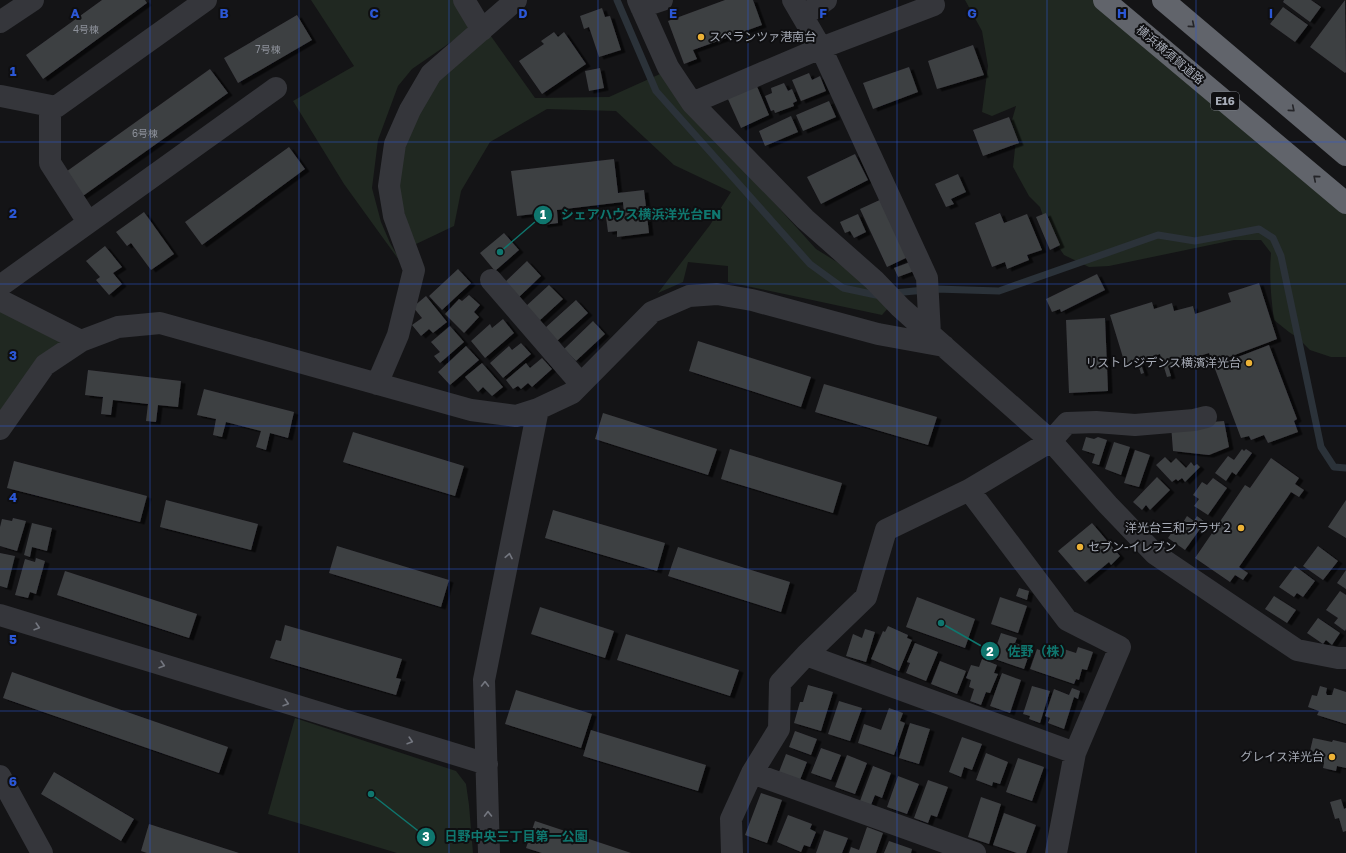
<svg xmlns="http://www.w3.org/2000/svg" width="1346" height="853" font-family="'Golos Text','Noto Sans JP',sans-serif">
<defs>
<filter id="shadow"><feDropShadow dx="4.5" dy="2.5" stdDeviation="0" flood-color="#0009"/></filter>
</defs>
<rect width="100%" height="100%" fill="#141416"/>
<path fill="#202821" d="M311,0H454L470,29L412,69L398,86L378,140L372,188L381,222L390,243L404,267L344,184L293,101L354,66Z
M965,0H1104L1346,203V357H1331L1310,350L1298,338L1289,332L1274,320C1271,296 1269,277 1271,253L1261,240H1234L1109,266L1089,267L1064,255L1049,233L1040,207L1029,196L1013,167L1016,139L1010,127L1016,106L992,116L982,112L988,66L982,31Z
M488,32L535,98L609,97L660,74L703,124L816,249L871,283L889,307L882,315L728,282V266L688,262L683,282L658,293L710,225L731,192L674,165L616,111L547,109L490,142L461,191L454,226L414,245L396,185L402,144L426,90Z
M0,309L64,342L0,411Z
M295,718L456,771L466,784L469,805L473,853H397L268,814Z"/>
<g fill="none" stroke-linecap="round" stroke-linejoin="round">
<path stroke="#2b3239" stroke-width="7" d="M617,0L656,91L810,264L843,288L876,295L881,294
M893,293L936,289L999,291L1158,235L1195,241L1259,229L1273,238L1281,256L1321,447L1334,467L1346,468"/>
</g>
<path fill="#3e3f43" filter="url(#shadow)" d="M102,0H145L147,3L43,79L26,55Z
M725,0H753L762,25L693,50L697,59L684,64L668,21Z
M1284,0H1311L1321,7L1310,22L1283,2Z
M1345,0L1346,72L1345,73L1310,47Z
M1283,7L1308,25L1295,42L1270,24Z
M602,8L605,17L610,16L621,50L599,57L589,27L584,29L580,16Z
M297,15L312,40L238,83L224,58Z
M554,32L558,37L564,32L586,64L542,94L519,61L544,44L541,41Z
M973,45L984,75L937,89L928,61Z
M909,67L918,92L873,109L863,83Z
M600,68L604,88L589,91L585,71Z
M210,69L228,93L80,198L63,174Z
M809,73L812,80L820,76L826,91L801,101L792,80Z
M784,83L788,91L792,89L797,101L793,103L794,106L775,113L774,110L771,111L765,96L772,93L771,88Z
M756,84L769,115L741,128L727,97Z
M829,101L836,117L803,131L796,115Z
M791,116L798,132L765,146L759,131Z
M1009,117L1019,143L983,156L973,130Z
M289,147L305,169L202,245L185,222Z
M855,154L868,180L821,204L807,177Z
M614,159L618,193L644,190L649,233L617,237V231L608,232L606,217L624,215L623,202L557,210L558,223L543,225L542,213L517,216L511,171Z
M958,174L966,192L951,199L954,204L946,207L935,184Z
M884,198L910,256L887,267L860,209Z
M144,212L174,254L151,270L131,243L127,246L116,232Z
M1000,213L1004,223L1027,214L1042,250L1027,255L1029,260L1007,269L1005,262L992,267L975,223Z
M1046,213L1060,245L1050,250L1036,217Z
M858,214L866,232L854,238L850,231L845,233L840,222Z
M504,233L519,250L495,271L480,253Z
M105,246L122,267L113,273L122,284L109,295L96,280L100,277L86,261Z
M527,261L541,276L518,298L504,283Z
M910,262L914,271L898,277L894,268Z
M458,269L471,283L442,310L429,296Z
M1097,274L1105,290L1061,312L1060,309L1052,312L1046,299Z
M1259,283L1277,339L1216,362L1217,365L1269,345L1297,419L1294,421L1298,432L1268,443L1264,435L1251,440L1249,436L1241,438L1209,353L1168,366L1171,376L1167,377L1160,354L1140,361L1144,373L1141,374L1137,360L1125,364L1110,315L1152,302L1154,309L1172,303L1174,311L1193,306L1195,314L1231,302L1228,293Z
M549,285L563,299L538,322L525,307Z
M469,295L480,305L474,312L479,317L464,333L445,314L459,299L462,301Z
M426,296L447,322L433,333L429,329L421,336L412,325L422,318L413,307Z
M576,300L588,313L557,341L545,328Z
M1105,318L1108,391L1069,393L1066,320Z
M503,319L514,333L485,358L471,341L490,324L492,328Z
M593,321L605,334L576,361L564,349Z
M450,326L464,342L440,363L434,356L440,352L431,342Z
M698,341L811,377L801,407L689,371Z
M521,343L531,354L503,378L490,363L509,346L512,350Z
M466,346L479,360L450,385L438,372Z
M542,358L552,369L532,387L528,383L521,389L518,386L513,389L506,380L526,363L530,368Z
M482,363L503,387L492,396L483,387L478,392L465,377Z
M88,370L181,381L178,407L158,405L156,422L146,421L148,404L113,400L111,415L101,414L103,397L85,395Z
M824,384L937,417L928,445L815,412Z
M204,389L294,412L288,438L270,433L266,450L256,447L261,431L226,422L222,437L213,435L216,419L197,415Z
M603,413L717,449L708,475L595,439Z
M1224,421L1229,447L1209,455L1173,451L1171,425Z
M353,432L464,466L455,496L343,462Z
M1086,437L1094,439L1098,437L1107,440L1099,465L1092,463L1095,454L1082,450Z
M1114,442L1130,447L1121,475L1105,469Z
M730,449L842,483L833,513L721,479Z
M1242,449L1244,451L1246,449L1252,453L1236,475L1232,472L1226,481L1215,473L1228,456L1234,460Z
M1135,450L1150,455L1139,487L1124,483Z
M1165,457L1171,463L1176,458L1186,468L1191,462L1194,466L1197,464L1200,467L1185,482L1182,478L1178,481L1176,479L1172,482L1156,465Z
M1271,458L1299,478L1295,484L1304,490L1299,497L1291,492L1287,498L1239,567L1248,573L1243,580L1235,575L1230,582L1195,558L1245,485L1250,488Z
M14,461L147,496L140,522L7,488Z
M1157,477L1170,490L1150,510L1146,505L1142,510L1133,502Z
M1213,478L1227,488L1208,515L1194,506L1199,499L1193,495L1202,482L1207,485Z
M166,500L258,524L251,550L160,527Z
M1346,500V538L1328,527Z
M553,510L665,543L657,571L545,538Z
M1187,516L1194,521L1197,516L1205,522L1185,550L1168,538L1179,522L1182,524Z
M13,518L26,521L17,551L0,546V527L2,519L12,521Z
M32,523L52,528L47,551L32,547L30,557L24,555Z
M1092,523L1120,556L1111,565L1109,562L1085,582L1058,551Z
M337,546L449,580L441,607L329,573Z
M1318,546L1338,561L1323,580L1303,566Z
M678,547L790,582L781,612L668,576Z
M0,553L15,556L7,588L0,586Z
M36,558L45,561L36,594L30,592L28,598L15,595L25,559L35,562Z
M1295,566L1315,581L1303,597L1297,593L1294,597L1279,587Z
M1346,570V589L1337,583Z
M65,571L197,614L189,638L57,595Z
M1019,588L1029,591L1027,600L1016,596Z
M1340,591L1346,595V629L1345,631L1334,623L1338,618L1326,610Z
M1274,596L1296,610L1287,623L1265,609Z
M917,597L975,619L965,648L906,627Z
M1000,597L1027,606L1018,633L991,624Z
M540,607L614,631L605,658L531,634Z
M1318,618L1340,633L1332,645L1326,640L1323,644L1307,633Z
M285,625L402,659L396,678L401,679L396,695L270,658L276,640L281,641Z
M888,626L908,635L907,638L912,640L899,671L871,659L883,631L885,632Z
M865,629L875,632L866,662L846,656L853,634L862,638Z
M1001,633L1017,638L1015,643L1031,649L1024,669L992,658Z
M626,634L739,670L730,696L617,660Z
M915,643L938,652L926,681L906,673L910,663L907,662Z
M1048,644L1076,653L1078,647L1093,652L1087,670L1082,669L1079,680L1076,679L1074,684L1030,669L1037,649L1045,652Z
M982,659L997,665L994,673L998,674L990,693L986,692L981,705L970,701L974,689L969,687L971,680L966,678L971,665L979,667Z
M940,661L966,671L957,694L931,684Z
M12,672L228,747L219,773L3,698Z
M1002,673L1021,680L1010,713L990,706Z
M808,685L833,692L821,731L794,723L800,702H803Z
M1032,686L1050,691L1040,723L1029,719L1030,716L1023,714Z
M1320,686L1327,688L1326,693L1327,695H1332L1334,688L1346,692V724L1317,715L1319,711L1308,707L1312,695L1317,696Z
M1072,688L1080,691L1078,699L1074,697L1064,729L1048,723L1050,718L1045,716L1054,689L1069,695Z
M516,690L592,714L581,748L505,724Z
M839,701L862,708L850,741L828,734Z
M889,708L903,713L900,721L905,723L894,755L858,743L864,724L881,730Z
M910,723L930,729L919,764L899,758Z
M591,730L706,765L698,791L583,756Z
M795,731L817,739L811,755L789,747Z
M962,737L982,744L972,770L964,767L961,777L949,772Z
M1313,738L1332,742L1333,740L1346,743V768L1337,766L1336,771L1323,768L1324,763L1318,761L1319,753L1310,751Z
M821,748L841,755L831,780L811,773Z
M986,753L1008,762L1000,784L993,782L992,786L976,780Z
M786,754L807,762L800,780L779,772Z
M847,755L867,763L855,794L835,787Z
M1018,758L1044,767L1032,801L1006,792Z
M873,766L891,773L882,798L875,795L871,805L860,801Z
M54,772L134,819L121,841L41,794Z
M898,776L919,784L907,814L887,807Z
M928,780L948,787L937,817L931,815L928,823L914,818Z
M761,793L782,800L767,843L745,835Z
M981,797L1001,804L989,844L968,837Z
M1341,799L1344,809L1346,808V831L1343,832L1339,818L1335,819L1330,802Z
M1004,813L1036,825L1026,853H1017L993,845Z
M788,815L812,824L810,829L816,832L810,847L804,845L801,852L777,842Z
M535,821L631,853H542L526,848Z
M149,824L239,853H147L141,851Z
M867,827L883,833L876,853H849L851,847L859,850Z
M824,830L848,838L842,853H816Z
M889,841L912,849L911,853H884Z"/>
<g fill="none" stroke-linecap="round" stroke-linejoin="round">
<path stroke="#35363b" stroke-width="22" d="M464,0L482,30
M638,0L668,67L692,103L805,219L874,280L900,307L930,334L1051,441L1108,505L1155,554L1297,650L1338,658H1346
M793,0L821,48L927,278L930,334
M641,7L662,0
M803,16L826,0
M0,22L33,0
M1,96L56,107L206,0
M692,103L821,48L934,5
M50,106V163L88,222
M491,280L581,384
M0,286L276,88
M0,300L81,341
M377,384L398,335L414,270L394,216L389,186L395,144L410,110L431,74L516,0
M0,429L45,365L81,341L118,327L160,323L471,410L516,416L538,409L572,393L652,312L689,296L717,294L752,300L878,334L944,346
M969,490L1067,620L1120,647L1075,753L1056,853
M0,615L487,764
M806,655L1075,753
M752,773L975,853
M0,776L42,853
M489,853L484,680L538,409
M732,853L731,819L752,773L779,729L780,683L806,655L866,597L886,530L969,490L1051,441L1067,423L1096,422L1135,425L1194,420L1206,417"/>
<path stroke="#61646b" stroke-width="22" d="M1104,0L1346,203
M1163,0L1346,155"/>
</g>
<defs><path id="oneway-chevron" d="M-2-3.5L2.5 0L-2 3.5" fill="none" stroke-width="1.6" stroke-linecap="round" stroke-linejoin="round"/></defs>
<g stroke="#242428">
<use href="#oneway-chevron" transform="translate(1192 25) rotate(40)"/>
<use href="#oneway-chevron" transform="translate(1292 109) rotate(40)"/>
<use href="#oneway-chevron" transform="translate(1316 178) rotate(-140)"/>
</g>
<g stroke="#73767f">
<use href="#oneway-chevron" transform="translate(509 556) rotate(-79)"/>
<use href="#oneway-chevron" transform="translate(37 627) rotate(17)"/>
<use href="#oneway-chevron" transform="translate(162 665) rotate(17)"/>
<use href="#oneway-chevron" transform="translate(485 684) rotate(-89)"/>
<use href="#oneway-chevron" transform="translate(286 703) rotate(17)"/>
<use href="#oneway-chevron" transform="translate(410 741) rotate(17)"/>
<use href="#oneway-chevron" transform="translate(488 814) rotate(-91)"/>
</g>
<path fill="none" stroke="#2b57d5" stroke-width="1" stroke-opacity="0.55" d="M150,0V853M299,0V853M449,0V853M598,0V853M748,0V853M897,0V853M1047,0V853M1196,0V853M0,142H1346M0,284H1346M0,426H1346M0,569H1346M0,711H1346"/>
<g fill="#ecb236" stroke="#0f0f11" stroke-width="1.5">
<circle cx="701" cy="37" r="4"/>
<circle cx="1249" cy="363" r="4"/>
<circle cx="1241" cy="528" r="4"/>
<circle cx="1080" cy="547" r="4"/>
<circle cx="1332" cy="757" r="4"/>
</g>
<g text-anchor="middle" stroke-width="4" stroke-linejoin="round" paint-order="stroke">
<g font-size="10" fill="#8c9099">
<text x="86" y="33">4号棟</text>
<text x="268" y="53">7号棟</text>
<text x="145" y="137">6号棟</text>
</g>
<rect fill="#0f0f11" stroke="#797c84" stroke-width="1" x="1211" y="92" width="28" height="18" rx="3"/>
<g font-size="11" font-weight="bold" fill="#a6abb6">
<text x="1225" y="105">E16</text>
</g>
<g font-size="12" fill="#a6abb6" stroke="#0f0f11" text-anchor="end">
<text x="709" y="41" text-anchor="start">スペランツァ港南台</text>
<text x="1241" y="367">リストレジデンス横濱洋光台</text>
<text x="1233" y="532">洋光台三和プラザ２</text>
<text x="1088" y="551" text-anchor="start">セブン-イレブン</text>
<text x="1324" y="761">グレイス洋光台</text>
</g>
<g font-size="12" fill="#a6abb6" stroke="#0f0f11">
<text transform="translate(1170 55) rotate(40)" y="4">横浜横須賀道路</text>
</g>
</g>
<g font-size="13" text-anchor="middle" font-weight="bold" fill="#2b57d5" stroke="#0f0f11" stroke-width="4" stroke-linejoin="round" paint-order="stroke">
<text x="75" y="18">A</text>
<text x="224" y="18">B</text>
<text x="374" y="18">C</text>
<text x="523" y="18">D</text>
<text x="673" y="18">E</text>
<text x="823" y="18">F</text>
<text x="972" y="18">G</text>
<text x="1122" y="18">H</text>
<text x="1271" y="18">I</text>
<text x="13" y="76">1</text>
<text x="13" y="218">2</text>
<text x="13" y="360">3</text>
<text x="13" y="502">4</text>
<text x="13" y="644">5</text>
<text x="13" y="786">6</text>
</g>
<path fill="none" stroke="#0f766e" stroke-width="1.5" d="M500 252L543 215M941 623L990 651M371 794L426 837"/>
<g fill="#0f766e" stroke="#0f0f11" stroke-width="1.5">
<circle cx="500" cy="252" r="4"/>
<circle cx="941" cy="623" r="4"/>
<circle cx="371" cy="794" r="4"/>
<circle cx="543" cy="215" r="10"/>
<circle cx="990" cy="651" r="10"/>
<circle cx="426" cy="837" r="10"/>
</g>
<g font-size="12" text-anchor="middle" font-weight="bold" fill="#fff">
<text x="543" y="219">1</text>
<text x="990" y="656">2</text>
<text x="426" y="841">3</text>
</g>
<g font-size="13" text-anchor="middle" font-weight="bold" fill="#0f766e" stroke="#0f0f11" stroke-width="4" stroke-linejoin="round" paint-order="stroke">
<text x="641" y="219">シェアハウス横浜洋光台EN</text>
<text x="1040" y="656">佐野（株）</text>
<text x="516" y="841">日野中央三丁目第一公園</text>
</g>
</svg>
